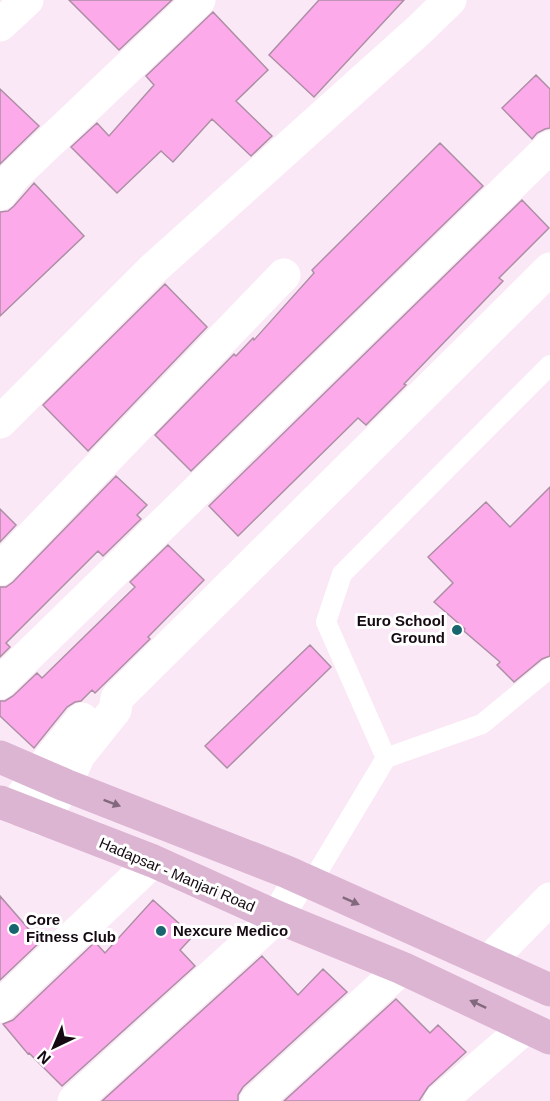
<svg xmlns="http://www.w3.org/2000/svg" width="550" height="1101" font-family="Arial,sans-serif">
<rect width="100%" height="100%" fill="#fbe8f6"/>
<path fill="#fdaaeb" stroke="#ac8fa5" stroke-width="1.5" d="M69,0H172L119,50Z
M319,0H404L314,97L269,55Z
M213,12L268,70L236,101L272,136L251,156L212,119L173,162L161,151L117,193L71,147L97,123L109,136L154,85L146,76Z
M536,75L550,89V128L545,129L537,133L532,139L502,108Z
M0,89L39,126L0,164Z
M440,143L483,186L191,471L155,435L234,354L236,356L253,338L254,340L314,273L312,270Z
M34,183L84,236L0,316V212L8,211L14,206Z
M522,200L549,228L499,278L503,281L404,384L406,385L366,425L358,418L238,536L209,506Z
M165,284L207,327L88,451L43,405Z
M116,476L147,505L137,515L141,519L103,556L98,551L6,643L10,647L0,657V587H6L13,582Z
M550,487V656L542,659L514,682L497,665L500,662L464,631L465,629L434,602L453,583L428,557L486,502L510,527Z
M0,509L16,525L0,542Z
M168,545L204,580L148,637L150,639L95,693L92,690L81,701L75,702L67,707L34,748L0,716V701H5L13,696L37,673L42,678L135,587L130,582Z
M310,645L331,667L227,768L205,746Z
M0,896L40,942L0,980Z
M153,900L193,936L180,950L195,966L62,1086L29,1053L28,1054L3,1024L13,1020L95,942L105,953Z
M262,956L298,995L323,969L347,992L243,1087L238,1095V1101H102Z
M396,999L430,1033L438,1025L466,1052L428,1087L419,1101H284Z"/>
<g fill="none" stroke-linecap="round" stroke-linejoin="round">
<path stroke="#fff" stroke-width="20" d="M386,758L326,622L342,574L550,365
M311,883L386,758L482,724L550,668"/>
<path stroke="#fff" stroke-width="33" d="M0,25L27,0
M0,194L14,176L199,0
M0,422L153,269L419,30L450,0
M0,569L284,275
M0,683L550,147
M14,808L38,773L82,719
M42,819L65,785L79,755L115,710L117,698L550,269
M488,962L550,899
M0,1006L153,861
M74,1101L277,917L301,878
M256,1101L402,968
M440,1101L526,1027"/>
<path stroke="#dcb5d3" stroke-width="33" d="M0,757L65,785L287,872L550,990
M0,802L153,861L277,917L402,968L550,1038"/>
</g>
<defs><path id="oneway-solid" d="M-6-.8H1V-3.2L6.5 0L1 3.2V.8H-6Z" transform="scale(1.5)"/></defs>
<g fill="#82687c">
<use href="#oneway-solid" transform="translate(112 803) rotate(21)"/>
<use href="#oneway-solid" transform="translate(351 901) rotate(24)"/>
<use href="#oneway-solid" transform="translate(478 1004) rotate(-155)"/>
</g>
<g fill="#19656f" stroke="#fff" stroke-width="2">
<circle cx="457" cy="630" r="6"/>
<circle cx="14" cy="929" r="6"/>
<circle cx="161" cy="931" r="6"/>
</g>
<g text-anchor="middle" stroke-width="6" stroke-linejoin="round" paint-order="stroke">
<g font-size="15" font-weight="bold" fill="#150a12" stroke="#fff" text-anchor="start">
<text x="445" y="626" text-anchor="end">Euro School<tspan x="445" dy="17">Ground</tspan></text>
<text x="26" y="925">Core<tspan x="26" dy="17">Fitness Club</tspan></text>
<text x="173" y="936">Nexcure Medico</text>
</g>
<g font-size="15" fill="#150a12" stroke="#fff">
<text transform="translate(177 875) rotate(23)" y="5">Hadapsar - Manjari Road</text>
</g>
</g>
<g transform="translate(54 1047) rotate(224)" stroke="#ffffff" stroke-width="4.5" paint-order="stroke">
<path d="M0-4.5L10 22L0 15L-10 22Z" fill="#150a12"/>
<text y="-9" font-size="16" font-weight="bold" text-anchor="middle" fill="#150a12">N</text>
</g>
</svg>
